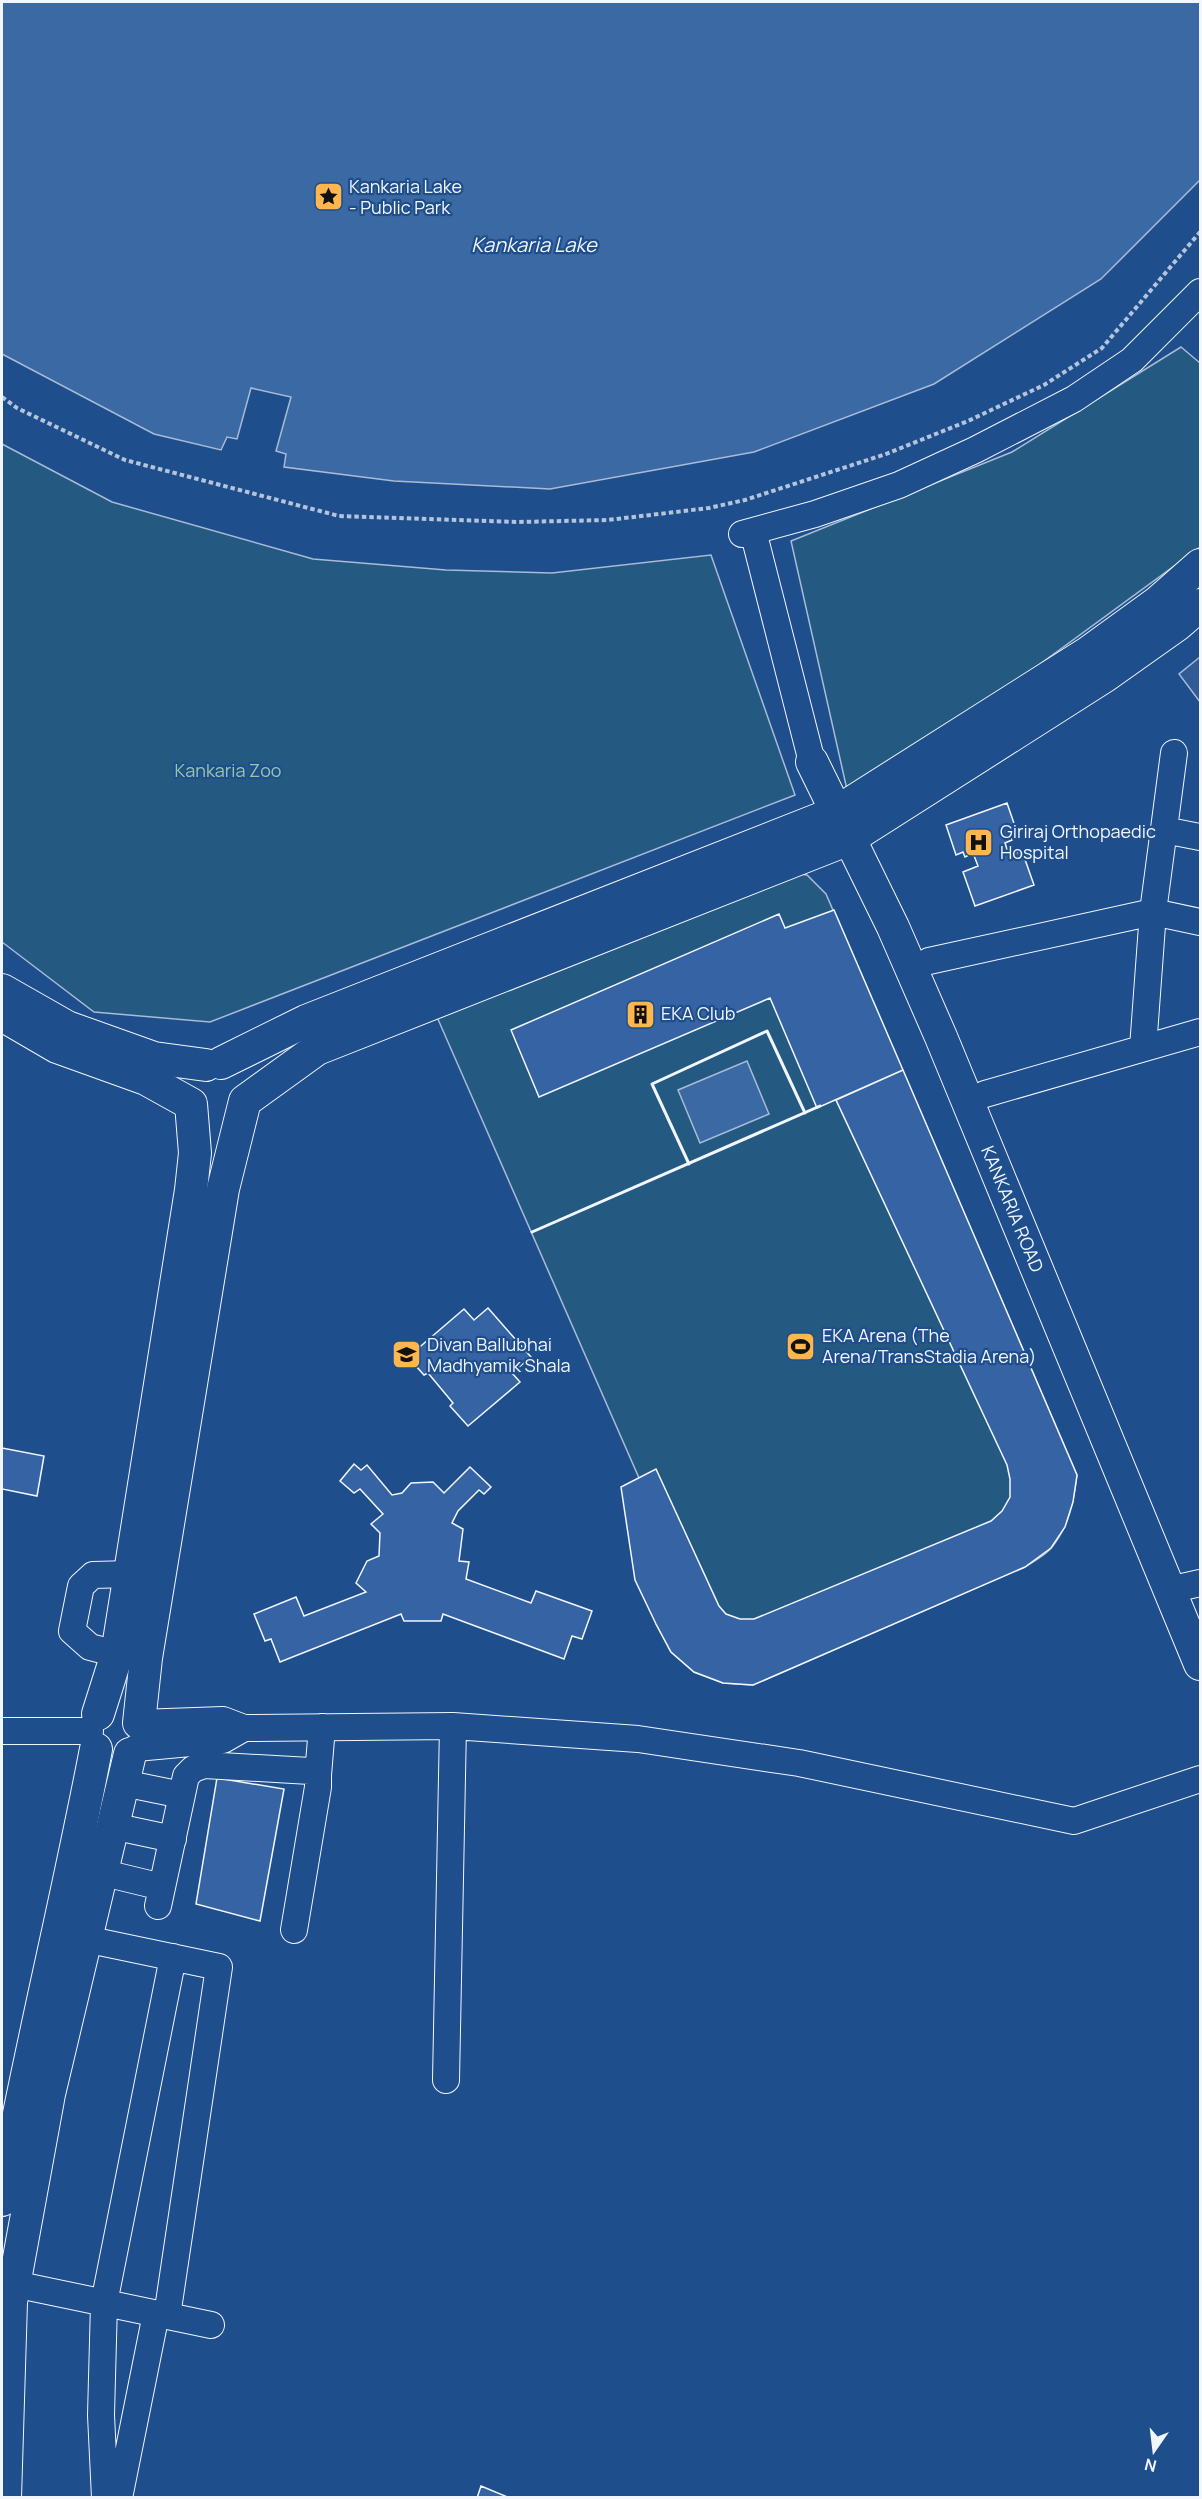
<svg xmlns="http://www.w3.org/2000/svg" width="1202" height="2499" font-family="Manrope,sans-serif">
<rect width="100%" height="100%" fill="#1f4e8c"/>
<path fill="#245a82" stroke="#a8bbd7" stroke-width="1.5" d="M1181,347L1200,363V547L850,803L791,541L1012,452Z
M2,444L112,502L313,559L446,570L552,573L711,555L795,795L210,1022L94,1012L2,942Z
M792,873L807,875L826,894L1077,1475C1074,1500 1069,1526 1052,1547C1046,1555 1034,1561 1025,1567L753,1685L723,1683L694,1672L671,1652L656,1624L639,1478L437,1017Z"/>
<path fill="#305b95" stroke="#a8bbd7" stroke-width="1.5" d="M1200,657V702L1179,674Z"/>
<path fill="#3b69a3" stroke="#a8bbd7" stroke-width="1.5" d="M2,2H1200V180L1101,279L934,384L754,452L550,489L394,481L284,467L286,454L276,451L291,397L251,388L237,439L227,437L221,450L154,434L2,354Z
M747,1061L769,1114L700,1143L678,1090Z"/>
<path fill="#3563a3" stroke="#f2f6ff" stroke-width="1.5" d="M1007,803L1017,832L1010,835L1012,840L1005,843L1009,855L1022,851L1034,885L975,906L963,872L978,866L973,853L965,857L963,852L956,855L946,825Z
M834,910L903,1070L817,1108L770,998L539,1097L511,1030L779,914L785,928Z
M903,1070L1077,1475L1073,1502L1065,1527L1051,1548L1025,1567L753,1685L723,1683L694,1672L671,1652L656,1624L635,1580L621,1487L656,1469L719,1606L726,1614L740,1619H754L991,1521L1002,1511L1010,1497V1479L1007,1465L836,1100Z
M488,1308L531,1357L512,1373L520,1382L468,1426L450,1406L453,1403L428,1373L424,1375L408,1357L464,1309L474,1320Z
M2,1448L44,1456L37,1496L2,1489Z
M354,1464L361,1470L367,1465L392,1495L402,1493L411,1483L433,1482L444,1493L470,1467L491,1487L484,1494L479,1490L458,1511L452,1523L463,1529L459,1561L469,1562L466,1579L531,1603L536,1591L592,1611L582,1639L572,1636L564,1659L443,1614L441,1621H404L401,1614L280,1662L271,1639L265,1641L254,1614L296,1597L304,1616L366,1592L356,1583L367,1561L379,1556L380,1533L371,1524L383,1514L360,1489L354,1493L340,1481Z
M217,1778L284,1789L260,1921L196,1904Z
M481,2486L510,2498H477Z"/>
<g fill="none" stroke-linecap="round" stroke-linejoin="round">
<defs>
<path id="minor" d="M753,531L812,762
M742,534L815,514L899,485L975,450L1074,399L1132,360L1200,292
M1164,830L1200,837
M929,961L1153,912L1200,922
M1143,1048L1153,912L1174,753
M985,1094L1200,1032
M1169,1590L1200,1583
M117,1654L90,1647L72,1631L81,1586L93,1575L130,1574
M139,1723L223,1720L244,1728L453,1726L638,1739L799,1763L1074,1821L1200,1779
M2,1731H90
M136,1748L223,1740L244,1728
M318,1775L322,1727
M123,1783L182,1795
M112,1826L173,1839
M100,1872L162,1887
M158,1906L186,1776L193,1769L204,1765L310,1771L318,1775V1787L294,1930
M85,1939L219,1967L167,2316
M446,2080L453,1726
M14,2284L211,2325
M105,2498L101,2415L104,2303L173,1957
M119,2498L156,2314"/>
<g id="major">
<path id="s1" d="M812,762L893,927L941,1037L1200,1664"/>
<path d="M2,990L67,1027L154,1058L206,1065"/>
<path d="M2,1015L57,1047L146,1079L191,1104L195,1153L191,1190L117,1654L98,1714"/>
<path d="M221,1063L306,1021L835,813L1089,652L1158,602L1200,565"/>
<path d="M139,1723L146,1658L223,1189L245,1101L317,1049L849,839L1105,676L1177,625L1200,605"/>
<path d="M2,2200C30,2049 67,1900 96,1749"/>
<path d="M5,2498L11,2302L49,2094L130,1754"/>
</g>
</defs>
<use href="#minor" stroke="#f2f6ff" stroke-width="28"/>
<use href="#major" stroke="#f2f6ff" stroke-width="34"/>
<path stroke="#b3c4dc" stroke-width="4" stroke-dasharray="4.5 3" stroke-linecap="butt" d="M2,397L17,408L125,460L339,516L518,522L608,520L709,508L745,500L886,454L968,421L1044,385L1102,348L1200,232"/>
<use href="#minor" stroke="#1f4e8c" stroke-width="26"/>
<use href="#major" stroke="#1f4e8c" stroke-width="32"/>
<path stroke="#f2f6ff" stroke-width="3" d="M689,1164L652,1084L767,1031L805,1113
M532,1232L820,1106"/>
</g>
<defs>
<symbol id="sight-square" viewBox="-11 -11 22 22"><rect x="-9" y="-9" width="18" height="18" rx="4" fill="#ffb74d" stroke="#1f4e8c"/><path d="M0-6L1.8-2.2L6-1.7L2.9 1.2L3.7 5.4L0 3.3L-3.7 5.4L-2.9 1.2L-6-1.7L-1.8-2.2Z" fill="#111"/></symbol>
<symbol id="hospital-square" viewBox="-11 -11 22 22"><rect x="-9" y="-9" width="18" height="18" rx="4" fill="#ffb74d" stroke="#1f4e8c"/><path d="M-5-5h3v3.5h4V-5h3V5h-3V1.5h-4V5h-3Z" fill="#111"/></symbol>
<symbol id="building-square" viewBox="-11 -11 22 22"><rect x="-9" y="-9" width="18" height="18" rx="4" fill="#ffb74d" stroke="#1f4e8c"/><path d="M-4-6H4V6H1V3H-1V6H-4ZM-2.5-4.3h1.7v1.8h-1.7ZM.8-4.3h1.7v1.8H.8ZM-2.5-1h1.7V.8h-1.7ZM.8-1h1.7V.8H.8Z" fill="#111"/></symbol>
<symbol id="stadium-square" viewBox="-11 -11 22 22"><rect x="-9" y="-9" width="18" height="18" rx="4" fill="#ffb74d" stroke="#1f4e8c"/><path d="M0-5a6.5 5 0 1 0 0 10a6.5 5 0 1 0 0-10ZM-3.5-1.8h7v3.6h-7Z" fill="#111"/></symbol>
<symbol id="school-square" viewBox="-11 -11 22 22"><rect x="-9" y="-9" width="18" height="18" rx="4" fill="#ffb74d" stroke="#1f4e8c"/><path d="M0-5L7-2L0 1L-7-2ZM-4 1L0 2.5L4 1V4Q0 6-4 4Z" fill="#111"/></symbol>
</defs>
<g fill-rule="evenodd">
<use href="#sight-square" x="312" y="180" width="33" height="33"/>
<use href="#hospital-square" x="962" y="826" width="33" height="33"/>
<use href="#building-square" x="624" y="998" width="33" height="33"/>
<use href="#stadium-square" x="784" y="1330" width="33" height="33"/>
<use href="#school-square" x="390" y="1338" width="33" height="33"/>
</g>
<g text-anchor="middle" stroke-width="4.5" stroke-linejoin="round" paint-order="stroke">
<g font-size="18" fill="#f2f6ff" stroke="#1f4e8c" text-anchor="start">
<text x="349" y="193">Kankaria Lake<tspan x="349" dy="21">- Public Park</tspan></text>
<text x="1000" y="838">Giriraj Orthopaedic<tspan x="1000" dy="21">Hospital</tspan></text>
<text x="661" y="1020">EKA Club</text>
<text x="822" y="1342">EKA Arena (The<tspan x="822" dy="21">Arena/TransStadia Arena)</tspan></text>
<text x="427" y="1351">Divan Ballubhai<tspan x="427" dy="21">Madhyamik Shala</tspan></text>
</g>
<g font-size="18" fill="#97c8a6" stroke="#1f4e8c">
<text x="228" y="777">Kankaria Zoo</text>
</g>
<g font-size="18" fill="#f2f6ff" stroke="#1f4e8c">
<text dy="6" stroke="none"><textPath href="#s1" startOffset="490">KANKARIA ROAD</textPath></text>
</g>
<g font-size="20" font-style="italic" fill="#f2f6ff" stroke="#1f4e8c">
<text x="534" y="252">Kankaria Lake</text>
</g>
</g>
<rect width="1202" height="2499" fill="none" stroke="#f2f6ff" stroke-width="6"/>
<g transform="translate(1154 2451) rotate(194)" stroke="#1f4e8c" stroke-width="4.5" paint-order="stroke">
<path d="M0-4.5L10 22L0 15L-10 22Z" fill="#f2f6ff"/>
<text y="-9" font-size="16" font-weight="bold" text-anchor="middle" fill="#f2f6ff">N</text>
</g>
</svg>
